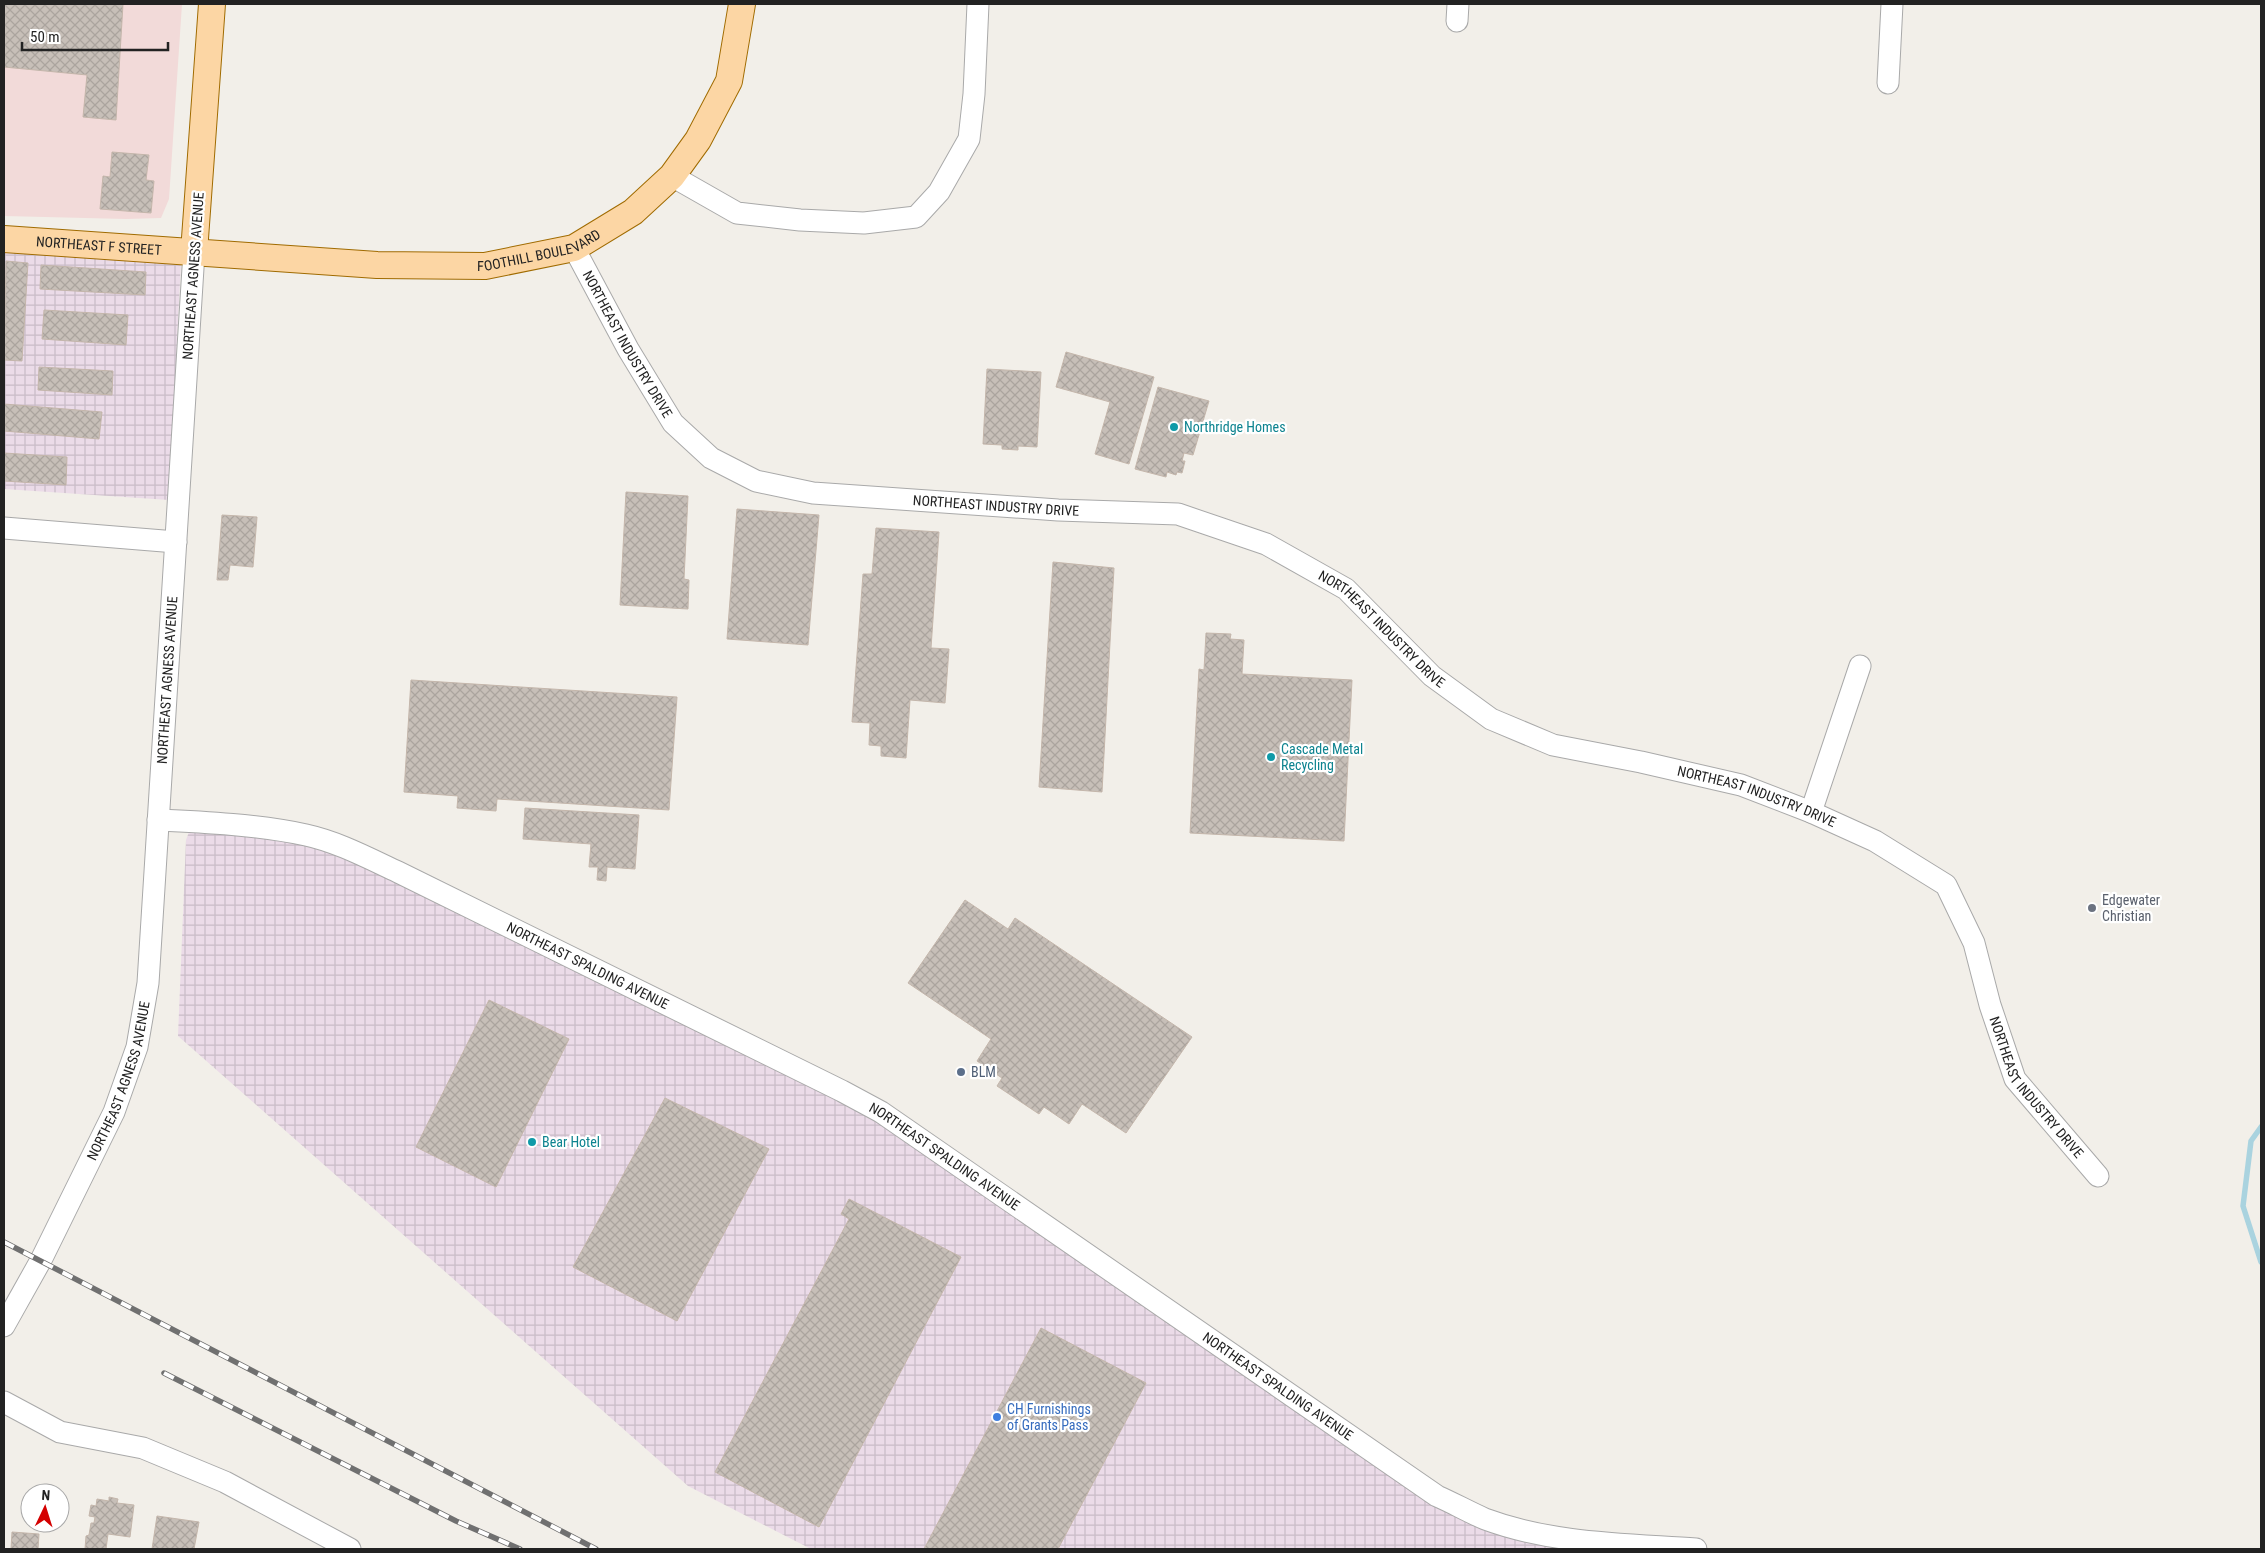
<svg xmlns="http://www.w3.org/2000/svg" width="2265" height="1553" font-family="'Roboto Condensed',sans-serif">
<defs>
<pattern id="industrial-grid" width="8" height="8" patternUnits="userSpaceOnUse" patternTransform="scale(1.25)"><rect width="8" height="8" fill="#ebdbe8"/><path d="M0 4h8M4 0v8" fill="none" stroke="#c9bcc7"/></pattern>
<pattern id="building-cross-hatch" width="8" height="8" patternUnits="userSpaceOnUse" patternTransform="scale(1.25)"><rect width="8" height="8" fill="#c7bfb8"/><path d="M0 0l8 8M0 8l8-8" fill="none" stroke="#aba49e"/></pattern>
</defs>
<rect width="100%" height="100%" fill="#f2efe9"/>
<path fill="#f2dad9" d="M4,4H182L169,199L161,218L126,219L4,216Z"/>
<path fill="url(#industrial-grid)" d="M4,248L181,262L169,500L4,489Z
M189,832L306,835L842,1091L1437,1496L1557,1537V1549H811L688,1486L178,1036L186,840Z"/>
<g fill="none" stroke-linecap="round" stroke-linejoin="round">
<path stroke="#aad3df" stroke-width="5.5" d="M2261,1127L2251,1141L2243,1206L2261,1262"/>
</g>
<path fill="url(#building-cross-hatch)" stroke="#c4b6ab" d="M4,4H123L116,120L83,117L87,75L4,67Z
M112,152L149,155L146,180L154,181L151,213L100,209L103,176L110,177Z
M6,261L28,263L22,361L4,360Z
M41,265L146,272L145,295L40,289Z
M44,310L128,315L126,345L42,339Z
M1066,352L1154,377L1129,464L1095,454L1110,402L1056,387Z
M39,367L113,371L112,395L38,390Z
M987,369L1041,372L1037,447L1018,446V450L1002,449V445L983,444Z
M1158,387L1209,401L1193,455L1184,453L1182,461H1185L1182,473L1177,472L1176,475L1167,472L1166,477L1135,469Z
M4,404L102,412L99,439L4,431Z
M4,453L67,457L66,485L4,481Z
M626,492L688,496L684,579L689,580L688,609L620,605Z
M737,509L819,515L808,645L727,639Z
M222,515L257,517L253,567L230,565L228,580H217Z
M876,528L939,532L931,648L949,649L945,703L910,700L906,758L881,756V746L869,745L870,723L852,722L863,574H872Z
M1053,562L1114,568L1102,792L1039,787Z
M1206,633L1231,634L1230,639L1244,640L1242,674L1352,680L1344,841L1190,833L1199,669L1204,670Z
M411,680L677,697L669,810L497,799L496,811L457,808L458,796L404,792Z
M525,808L639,815L635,869L607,867L606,881L597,880L598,867H589L591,844L523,839Z
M965,900L1008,929L1015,918L1192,1037L1126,1133L1082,1104L1069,1124L1044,1107L1039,1114L997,1086L1002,1078L977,1061L991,1039L908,983Z
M489,1000L569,1039L496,1187L416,1147Z
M665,1098L769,1149L677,1321L573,1267Z
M849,1199L961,1257L819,1527L715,1472L849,1219L841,1214Z
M1041,1328L1146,1383L1058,1549H924Z
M109,1497L118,1499L117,1503L134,1505L130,1537L108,1534L106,1549H85L86,1536L89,1535L91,1523H94L95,1517L89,1516L91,1505L96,1506L97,1499L109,1501Z
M157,1516L199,1522L194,1549H152Z
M12,1532L39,1534L38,1549H11Z"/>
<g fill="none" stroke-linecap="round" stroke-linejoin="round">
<defs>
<g id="minor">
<path d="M1457,21L1458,4"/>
<path d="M1888,83L1892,4"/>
<path d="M672,176L737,213L800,220L864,223L916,217L939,192L969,139L974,94L978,4"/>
<path id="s1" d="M574,248L628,349L673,423L711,458L756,481L813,493L1058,510L1178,514L1266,544L1346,589L1432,676L1491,719L1553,745L1641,762L1741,785L1811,812L1875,841L1946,885L1974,943L1990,1005L2015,1079L2098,1176"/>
<path d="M4,528L176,542"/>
<path d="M1811,812L1860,666"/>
<path id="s2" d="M158,820C205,822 260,825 306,835C338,842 368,858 398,872L842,1091L881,1112L1437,1496C1453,1503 1469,1512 1485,1519C1552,1544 1626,1544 1696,1549"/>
<path id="s3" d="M4,1326L41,1260L114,1112L137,1047L148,983L194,252"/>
<path d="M4,1402L60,1432L143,1448L225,1482L350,1549"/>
</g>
<g id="major">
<path id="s4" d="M4,239L377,265L485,266L574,248L633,212L672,176L698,140L729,81L742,4"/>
<path d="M194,252L212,4"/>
</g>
</defs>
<use href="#minor" stroke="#a9a9a9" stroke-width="23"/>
<use href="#major" stroke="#a06b00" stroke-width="28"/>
<use href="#minor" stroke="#fff" stroke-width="21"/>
<use href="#major" stroke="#fcd6a4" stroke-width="26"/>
<defs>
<path id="rail" d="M4,1242L596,1549
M164,1373L456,1521L520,1549"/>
</defs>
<use href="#rail" stroke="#707070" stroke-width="5.5"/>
<use href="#rail" stroke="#fff" stroke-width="4" stroke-dasharray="11" stroke-linecap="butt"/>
</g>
<g fill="#0f9aa8" stroke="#fff" stroke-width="2">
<circle cx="1174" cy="427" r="5"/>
<circle cx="1271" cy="757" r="5"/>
<circle cx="532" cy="1142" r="5"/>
</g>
<circle fill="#6b7280" stroke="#fff" stroke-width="2" cx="2092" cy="908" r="5"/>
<circle fill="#5c6f8a" stroke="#fff" stroke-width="2" cx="961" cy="1072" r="5"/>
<circle fill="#3f7fe0" stroke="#fff" stroke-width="2" cx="997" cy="1417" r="5"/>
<g text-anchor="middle" stroke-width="4.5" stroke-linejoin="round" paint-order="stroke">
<g font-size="14" fill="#222" stroke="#fff">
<text dy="5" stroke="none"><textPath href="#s4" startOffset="95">NORTHEAST F STREET</textPath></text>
<text dy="5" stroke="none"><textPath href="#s4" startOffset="538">FOOTHILL BOULEVARD</textPath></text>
<text transform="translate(193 276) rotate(-86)" y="5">NORTHEAST AGNESS AVENUE</text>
<text dy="5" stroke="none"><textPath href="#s1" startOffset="110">NORTHEAST INDUSTRY DRIVE</textPath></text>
<text dy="5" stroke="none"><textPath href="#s1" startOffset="545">NORTHEAST INDUSTRY DRIVE</textPath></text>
<text dy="5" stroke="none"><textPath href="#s1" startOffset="965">NORTHEAST INDUSTRY DRIVE</textPath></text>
<text dy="5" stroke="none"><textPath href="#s3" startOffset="678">NORTHEAST AGNESS AVENUE</textPath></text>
<text dy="5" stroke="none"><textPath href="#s1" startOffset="1385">NORTHEAST INDUSTRY DRIVE</textPath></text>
<text dy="5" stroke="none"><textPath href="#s2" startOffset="460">NORTHEAST SPALDING AVENUE</textPath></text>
<text dy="5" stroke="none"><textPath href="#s3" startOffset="272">NORTHEAST AGNESS AVENUE</textPath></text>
<text dy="5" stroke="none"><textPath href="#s1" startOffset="1820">NORTHEAST INDUSTRY DRIVE</textPath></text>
<text dy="5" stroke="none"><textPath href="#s2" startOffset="865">NORTHEAST SPALDING AVENUE</textPath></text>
<text dy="5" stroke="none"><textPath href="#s2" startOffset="1270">NORTHEAST SPALDING AVENUE</textPath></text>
</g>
<g font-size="14" fill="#0d838f" stroke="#fff" text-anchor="start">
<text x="1184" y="432">Northridge Homes</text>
<text x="1281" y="754">Cascade Metal<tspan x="1281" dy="16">Recycling</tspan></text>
<text x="542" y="1147">Bear Hotel</text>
</g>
<g font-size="14" fill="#5b616d" stroke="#fff" text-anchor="start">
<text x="2102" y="905">Edgewater<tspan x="2102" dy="16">Christian</tspan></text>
</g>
<g font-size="14" fill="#4e5e75" stroke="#fff" text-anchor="start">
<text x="971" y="1077">BLM</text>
</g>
<g font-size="14" fill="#366cbe" stroke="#fff" text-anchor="start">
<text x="1007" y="1414">CH Furnishings<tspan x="1007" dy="16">of Grants Pass</tspan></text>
</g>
</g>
<rect width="2265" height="1553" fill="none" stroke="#222222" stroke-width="10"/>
<g transform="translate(45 1508) rotate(4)"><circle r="24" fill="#ffffff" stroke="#a7a7a7"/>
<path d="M0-4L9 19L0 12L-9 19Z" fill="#d40000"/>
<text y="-8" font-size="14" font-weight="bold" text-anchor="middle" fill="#222222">N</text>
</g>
<path d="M22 42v8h146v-8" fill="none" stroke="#222222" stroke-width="2.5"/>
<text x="30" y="42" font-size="15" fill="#222222" stroke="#ffffff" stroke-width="4" paint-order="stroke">50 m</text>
</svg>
